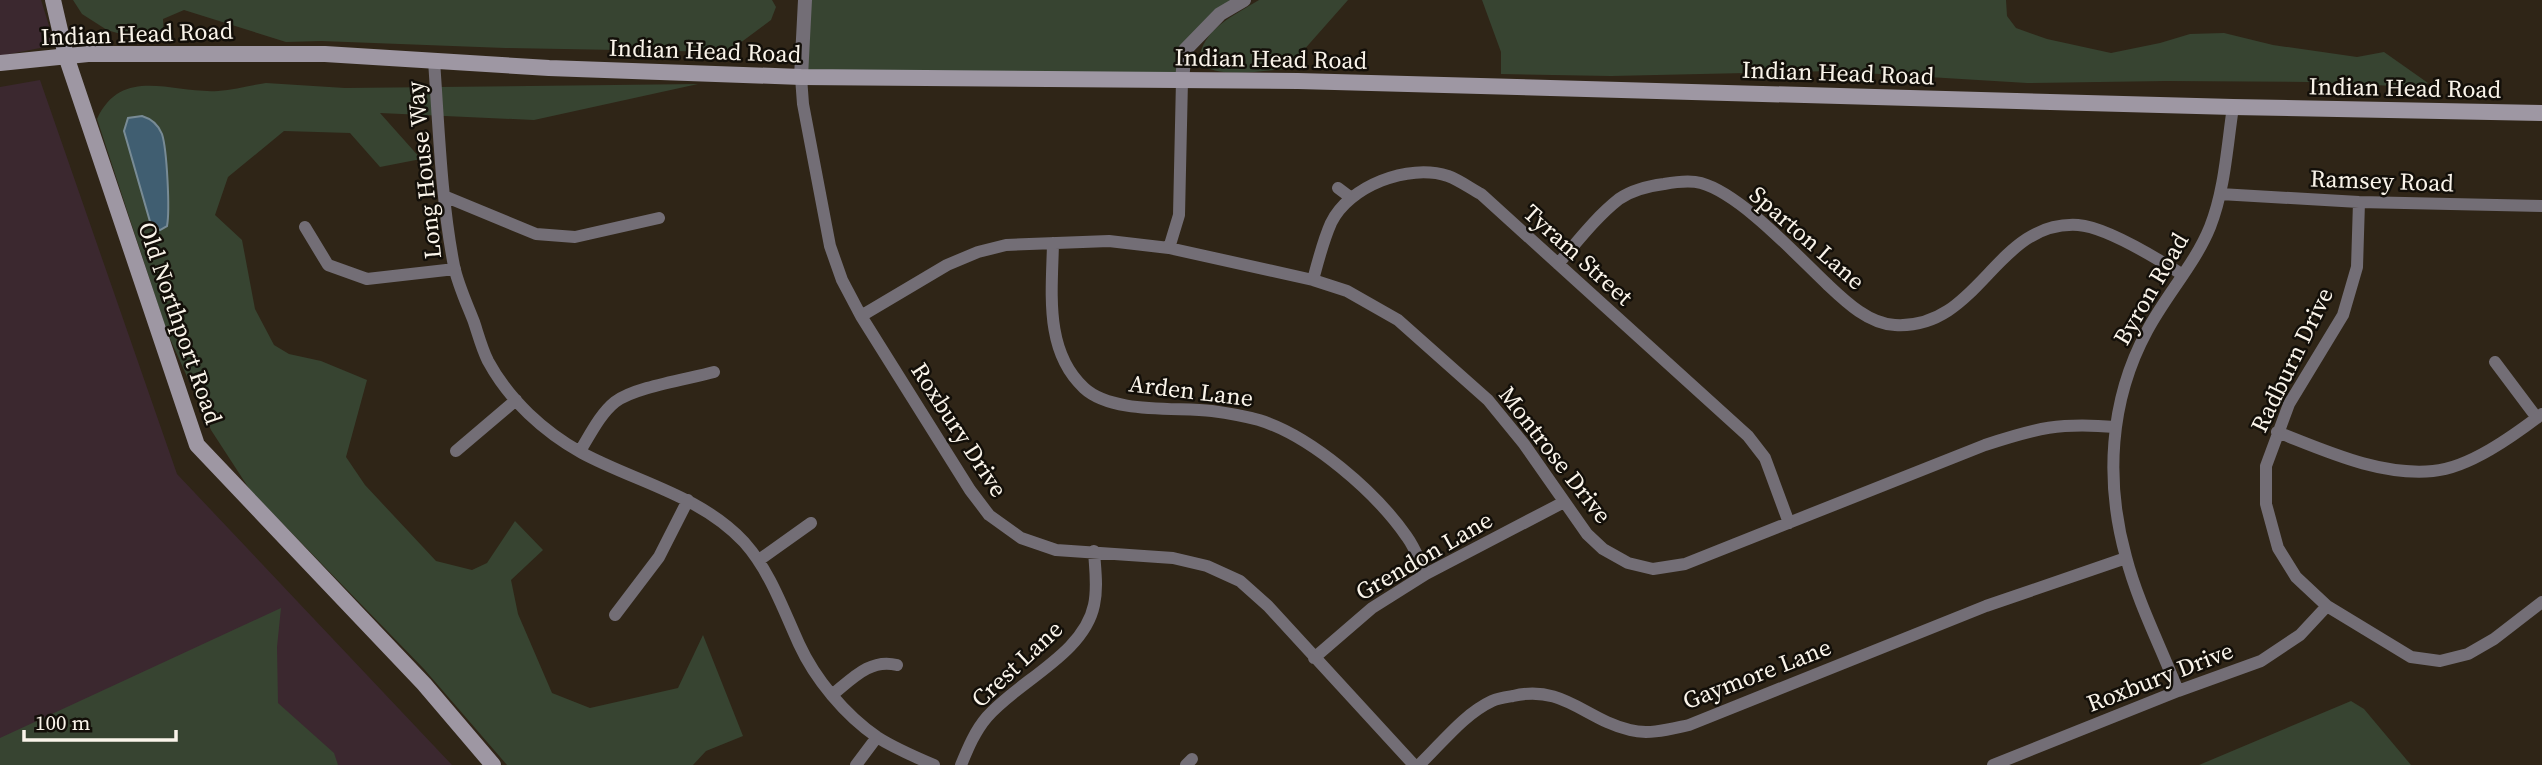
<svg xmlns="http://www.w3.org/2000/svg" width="2542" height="765" font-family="'Source Serif 4',serif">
<rect width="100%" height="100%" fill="#2f2517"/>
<path fill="#3b282f" d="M0,0H41L55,45L0,56Z
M40,80L177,474L452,765H0V87Z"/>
<path fill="#374431" d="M73,0H772L776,7L771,20L728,52L505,48L321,41L286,42L184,10L163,19L164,36L145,41L107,30L82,14Z
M805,0H1244L1185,50L1182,80L801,77Z
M1259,0H1348L1287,69C1263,70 1216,80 1199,62C1201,29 1235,15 1259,0Z
M1482,0H2006L2007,16L2016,28L2047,39L2111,53L2160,43L2190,34L2224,33L2273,45L2357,57L2384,52L2428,83L2417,87L2309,82L2166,81L2027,83L1830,71L1611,76L1501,74V52Z
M266,83L345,88L698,84L534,120L380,113L421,159L380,167L350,133L284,131L228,177L215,215L242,240L255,309L274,345L289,354L321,361L367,380L346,457L365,485L436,561L472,570L487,563L515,521L543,550L511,580L518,614L552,693L590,708L678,688L703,635L743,736L706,751L693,765H507L424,669L250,490L211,430L167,332L97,119C122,65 173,94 218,91C234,90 251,85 266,83Z
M281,608L277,647L278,703L334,753L338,765H0V738Z
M2351,701L2364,709L2411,765H2199Z"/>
<path fill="#405e71" stroke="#788b95" stroke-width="2" d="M142,116C152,119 158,124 162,134C167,150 170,210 167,226L160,230L151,225L124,131L128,118Z"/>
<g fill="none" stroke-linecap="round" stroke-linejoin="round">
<path stroke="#736e76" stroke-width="12" d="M434,61C439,129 441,199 454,266C458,285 467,304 474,322C478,334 482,349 488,361C509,400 544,432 582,453C636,482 700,495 744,542C770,571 783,609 799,644C815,679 845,715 877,737C894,748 915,757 934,765
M801,77L803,104L830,246L842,280L861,316L970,490L989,515L1021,538L1056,550L1173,558L1207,566L1240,581L1268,606L1414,765
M1338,188L1350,197
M2220,194L2359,202L2542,206
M444,196L536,234L575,237L659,218
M2359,202L2357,267L2343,315L2289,404L2266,466V504L2278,548L2296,577L2327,606L2411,657L2440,661L2468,654L2494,639L2542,602
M305,227L328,265L367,279L455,269
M1053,243C1052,292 1044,351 1084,388C1112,414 1176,407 1212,411C1227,413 1244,416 1259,420C1311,436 1376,492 1407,537C1415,548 1420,562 1426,574
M1169,248L1179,215L1182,80
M1558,264C1577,242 1596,217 1619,199C1632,190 1648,186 1664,184C1675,182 1690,180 1701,183C1741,194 1797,256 1828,285C1846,302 1869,324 1895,325C1980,330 1995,220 2078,225C2107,227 2158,259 2183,275
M1313,280C1318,261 1323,241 1331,223C1349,186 1408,163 1448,176C1459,180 1470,188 1481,194L1748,436L1765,458L1789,523
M861,316L947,265L978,252L1006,245L1109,241L1169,248L1313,280L1347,291L1398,320L1488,400L1524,444L1587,534L1603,549L1628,563L1653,569L1685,564L1985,445C2037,428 2060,422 2115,427
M2495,362L2537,418
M2277,432C2326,451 2379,476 2433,471C2469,468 2513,436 2542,414
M456,451L516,400
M580,451C590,435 600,414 615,402C634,387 689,379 714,372
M759,560L811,523
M615,615L659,557L688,500
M1314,658L1372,608L1426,574L1564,502
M2178,691C2161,647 2138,603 2126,557C2105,482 2109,401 2147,331C2166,295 2195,264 2210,227C2225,189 2227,146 2233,107
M832,695C852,679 870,658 897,665
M856,765L877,737
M961,765C968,748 975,731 987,717C1018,681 1084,654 1094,605C1098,587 1095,569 1094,551
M1186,765L1192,759
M1419,765C1442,743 1464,714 1492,701C1499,698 1507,697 1513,696C1563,684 1586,720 1630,730C1649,735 1670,729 1689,725L1986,606L2126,558
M1993,765L2178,691L2261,661L2300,635L2327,606"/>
<path stroke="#736e76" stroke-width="14" d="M801,77L805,0
M1182,80L1185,50L1220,14L1244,0"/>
<path stroke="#9e97a3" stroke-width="16" d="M53,0L66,56L197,445L424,684L493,765
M0,63L88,54H325L549,68L801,77L1298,81L2233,107L2542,113"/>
</g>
<g text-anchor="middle" stroke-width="5" stroke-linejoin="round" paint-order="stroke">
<g font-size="24" fill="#faf4ea" stroke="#130f09">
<text transform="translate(137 34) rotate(-2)" y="8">Indian Head Road</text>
<text transform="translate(705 51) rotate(2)" y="8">Indian Head Road</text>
<text transform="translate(1271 59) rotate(1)" y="8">Indian Head Road</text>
<text transform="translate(1838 73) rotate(2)" y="8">Indian Head Road</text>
<text transform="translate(2405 88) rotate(1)" y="8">Indian Head Road</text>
<text transform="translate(424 170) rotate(-96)" y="8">Long House Way</text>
<text transform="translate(2382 181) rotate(2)" y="8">Ramsey Road</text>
<text transform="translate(1807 238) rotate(41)" y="8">Sparton Lane</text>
<text transform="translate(1578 255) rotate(42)" y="8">Tyram Street</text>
<text transform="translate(2151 289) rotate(-60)" y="8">Byron Road</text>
<text transform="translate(180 323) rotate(71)" y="8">Old Northport Road</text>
<text transform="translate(2292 360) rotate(-64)" y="8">Radburn Drive</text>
<text transform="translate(1191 391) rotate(7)" y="8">Arden Lane</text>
<text transform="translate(959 430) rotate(57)" y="8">Roxbury Drive</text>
<text transform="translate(1555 455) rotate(52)" y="8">Montrose Drive</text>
<text transform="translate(1424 556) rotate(-30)" y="8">Grendon Lane</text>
<text transform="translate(1017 664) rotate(-43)" y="8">Crest Lane</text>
<text transform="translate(1757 674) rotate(-21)" y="8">Gaymore Lane</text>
<text transform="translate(2160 677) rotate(-21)" y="8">Roxbury Drive</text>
</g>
</g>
<path d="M24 730v10h152v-10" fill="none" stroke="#faf4ea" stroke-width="3.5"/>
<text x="35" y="730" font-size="21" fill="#faf4ea" stroke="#130f09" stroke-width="5" paint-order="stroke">100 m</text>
</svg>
